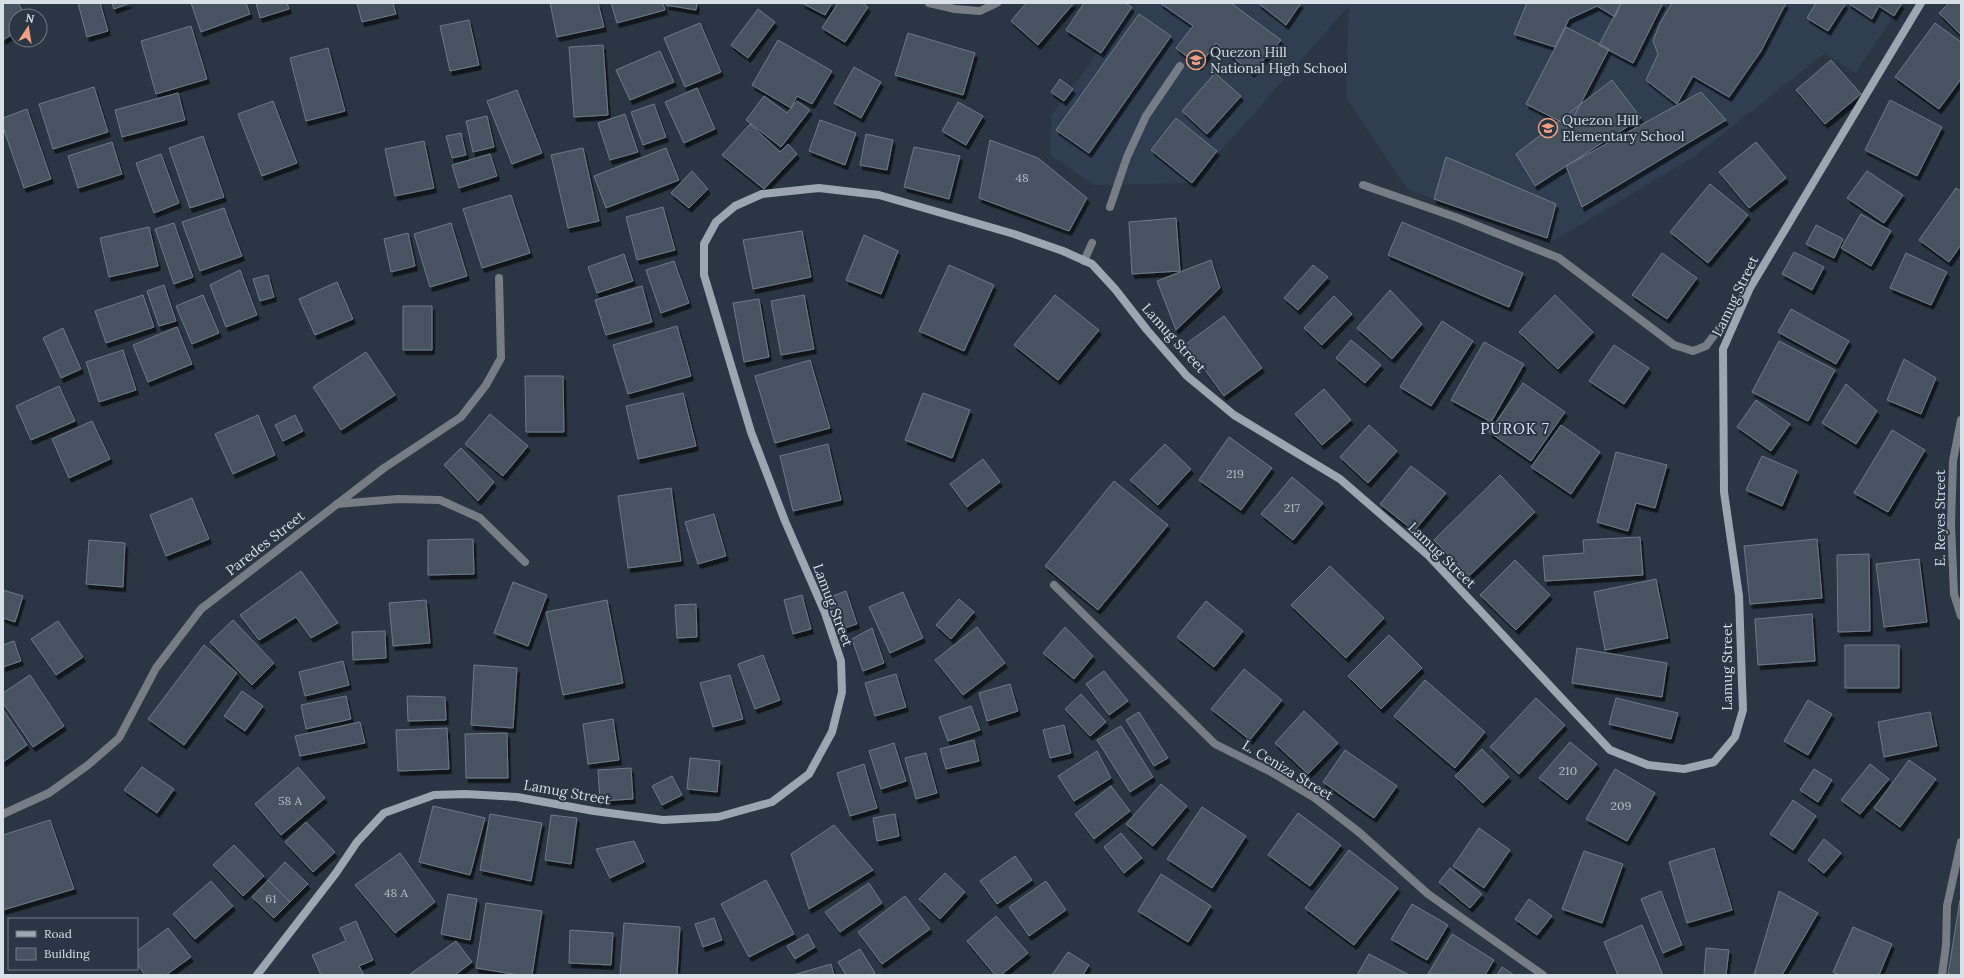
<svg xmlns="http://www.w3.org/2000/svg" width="1964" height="978" font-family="Lora,serif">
<defs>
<filter id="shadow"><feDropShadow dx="2.5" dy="4.5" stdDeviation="0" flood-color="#0009"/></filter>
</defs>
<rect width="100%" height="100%" fill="#2a3643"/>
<path fill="#2f3f51" d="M1134,3H1903L1855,73L1825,53L1692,158L1551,242L1407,189L1346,98L1349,6L1192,183L1094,185L1050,155L1052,115Z"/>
<path fill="#475361" stroke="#6d7a89" filter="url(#shadow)" d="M3,3H18L26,16H16V32L3,40Z
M78,3H100L108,31L87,37Z
M112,3H130L114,9Z
M191,3H246L250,14L201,32Z
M256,3H287L289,9L260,18Z
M357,3H393L396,14L362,22Z
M550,3H598L604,27L557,37Z
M611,3H663L665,10L617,23Z
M667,3H697L696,10L666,5Z
M802,3H832L825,15Z
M838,3H862L868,7L845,42L822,28Z
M1026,3H1074L1038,45L1011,21Z
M1084,3H1125L1132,7L1101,53L1066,30Z
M1160,3H1231L1281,40L1252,73L1216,43L1199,66L1176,48L1193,26Z
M1258,3H1301L1286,25Z
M1527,3H1621L1615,17L1597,6L1569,19L1555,47L1514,34Z
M1621,3H1663L1633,63L1599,45Z
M1672,3H1786L1761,51L1729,97L1693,76L1677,104L1646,80L1658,54L1653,41L1660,23Z
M1816,3H1846L1828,31L1807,18Z
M1848,3H1902L1894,16L1879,6L1872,19Z
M1949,3H1961V35L1939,13Z
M758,9L775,22L748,58L731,45Z
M1139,14L1171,36L1089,153L1056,130Z
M469,20L479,65L450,71L440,26Z
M700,23L721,72L685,87L664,38Z
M1935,23L1961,42V79L1939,109L1895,77Z
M191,26L207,79L156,94L141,41Z
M1566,27L1609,49L1569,126L1526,104Z
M908,33L975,53L963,95L895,75Z
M778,40L832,71L812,104L797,96L791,108L752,85Z
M603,45L608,115L574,117L569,47Z
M328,48L345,111L306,121L290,58Z
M660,51L674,82L630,100L616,70Z
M1831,60L1861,94L1825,124L1796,90Z
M854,67L881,82L861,118L834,103Z
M1215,73L1241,96L1207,134L1182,111Z
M1060,79L1073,89L1064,101L1051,92Z
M1612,80L1641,118L1535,186L1516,154Z
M94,87L108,132L53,149L39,104Z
M697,88L715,129L684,143L665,102Z
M517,90L542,153L512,164L487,101Z
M1701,92L1726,120L1582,207L1566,166Z
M178,93L185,120L122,137L115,110Z
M764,96L787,113L797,101L810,110L781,147L746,120Z
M1890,100L1942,127L1917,176L1865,150Z
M273,101L297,163L262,176L238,114Z
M958,102L983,116L966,145L942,131Z
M654,104L666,137L643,145L631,112Z
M27,109L51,179L24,188L3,127V118Z
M625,114L638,152L610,160L598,123Z
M487,116L494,147L473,152L466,121Z
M1176,118L1217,151L1192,183L1151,150Z
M820,120L856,133L845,165L809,151Z
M750,124L780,152L788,144L797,154L764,189L722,155Z
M461,133L466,155L452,158L446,136Z
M866,134L893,140L887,170L860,165Z
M203,136L224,197L190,208L169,148Z
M990,140L1038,158L1087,198L1069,231L979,198Z
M424,141L434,188L395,196L385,149Z
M112,142L122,174L78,188L68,156Z
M1756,142L1786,178L1749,208L1719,172Z
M914,147L960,156L949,199L904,187Z
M583,148L599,221L568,228L551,155Z
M666,148L679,180L606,208L594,176Z
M161,154L179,203L154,213L136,163Z
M490,154L497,176L459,188L452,165Z
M1446,157L1556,204L1547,238L1434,199Z
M692,171L708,189L689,208L671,193Z
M1867,171L1903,195L1884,223L1847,198Z
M1710,184L1748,215L1708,263L1670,232Z
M1956,188L1961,191V245L1949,262L1919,240Z
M511,195L530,253L482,268L463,209Z
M663,207L675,250L637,260L626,217Z
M224,208L242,256L200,271L182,222Z
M1861,214L1891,231L1871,266L1841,248Z
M1176,218L1180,271L1132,274L1129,222Z
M1402,222L1523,273L1509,307L1388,255Z
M174,223L193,277L174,284L155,229Z
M451,223L467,276L430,287L414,234Z
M1816,225L1843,239L1834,258L1806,244Z
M149,227L158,266L109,277L100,238Z
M802,231L811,277L753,289L743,240Z
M408,233L415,266L391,272L384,239Z
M864,235L898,251L881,294L846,280Z
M1794,252L1824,267L1812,290L1782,274Z
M1662,253L1697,278L1667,319L1632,295Z
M1906,253L1947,272L1931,305L1890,288Z
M624,254L633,281L597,293L588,267Z
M1211,260L1220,288L1176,330L1157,281Z
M674,261L689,303L661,313L646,270Z
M949,265L994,285L964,351L919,331Z
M1313,265L1328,277L1298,310L1284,298Z
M240,270L257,315L226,327L210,285Z
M268,275L274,297L260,301L253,279Z
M337,282L353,319L315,335L299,299Z
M164,285L176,321L159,326L147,291Z
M642,286L652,322L606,335L595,300Z
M1390,290L1422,324L1392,359L1357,328Z
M143,295L154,327L106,343L95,311Z
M203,295L219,333L192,344L176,306Z
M804,295L814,349L781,355L771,301Z
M1055,295L1099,330L1058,380L1014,345Z
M1555,295L1593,332L1558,369L1519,332Z
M1334,296L1352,314L1322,345L1304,328Z
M759,299L769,357L744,362L733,303Z
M403,306H432V350H403Z
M1791,309L1849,341L1836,364L1778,332Z
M1224,316L1262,368L1224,396L1186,344Z
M1442,321L1473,341L1431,406L1400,387Z
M677,326L691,376L628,394L613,345Z
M177,327L192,364L148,382L133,345Z
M63,328L81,369L61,378L43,338Z
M1351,340L1381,365L1365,383L1336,358Z
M1779,341L1835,370L1808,421L1752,392Z
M1484,342L1524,364L1491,422L1451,400Z
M1614,345L1649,368L1624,404L1589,381Z
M123,350L136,390L99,402L86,362Z
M366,352L395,395L341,430L313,387Z
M1904,359L1936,378L1921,414L1887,400Z
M810,360L830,428L775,443L755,376Z
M525,376H563L564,432H526Z
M1523,383L1565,412L1531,461L1489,432Z
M1846,384L1877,411L1856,444L1822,423Z
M59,386L75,421L31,440L16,406Z
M1324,389L1351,420L1322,445L1295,414Z
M683,393L696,446L638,459L626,406Z
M923,393L970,410L952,458L905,440Z
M1756,400L1790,424L1771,451L1737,427Z
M490,414L528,446L503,476L465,444Z
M258,415L275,455L233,474L215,434Z
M295,415L303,431L283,441L275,425Z
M92,421L110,459L69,478L52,439Z
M1369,425L1397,451L1368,483L1340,457Z
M1561,425L1600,452L1571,494L1531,467Z
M1892,430L1925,450L1888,512L1854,493Z
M1229,437L1272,468L1241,510L1199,480Z
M828,444L841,500L793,511L780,456Z
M1165,444L1191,469L1158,505L1130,480Z
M461,448L494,482L478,501L444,465Z
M1616,452L1667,465L1655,508L1636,503L1628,531L1597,522Z
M1762,456L1797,471L1782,506L1746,490Z
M983,459L1000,482L967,507L950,484Z
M1411,466L1446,493L1414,531L1380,504Z
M1500,475L1535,512L1469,576L1434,540Z
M1292,477L1323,503L1293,540L1261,514Z
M1114,481L1168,525L1098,610L1045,566Z
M671,488L681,561L628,568L618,496Z
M192,498L209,539L166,556L150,515Z
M714,514L726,556L698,564L685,522Z
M1640,537L1643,575L1545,581L1543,556L1584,553L1583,540Z
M473,539L474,574L428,575V540Z
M1817,539L1822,598L1750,604L1744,546Z
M89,540L125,543L123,587L86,584Z
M1869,554L1870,631L1838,632L1837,555Z
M1919,559L1927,622L1884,627L1876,564Z
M1515,560L1550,595L1516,630L1480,595Z
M1330,566L1384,618L1346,658L1291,605Z
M301,571L338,623L311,638L296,617L259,640L240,615Z
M1656,579L1668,638L1605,650L1594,592Z
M513,582L547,595L528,646L494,633Z
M3,590L23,596L15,622L3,618Z
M846,591L857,624L838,630L827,598Z
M903,592L923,638L890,653L869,607Z
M802,595L811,629L793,634L784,600Z
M959,599L974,612L951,639L936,625Z
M426,600L430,643L393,646L389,603Z
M607,600L623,683L563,695L546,612Z
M1206,601L1243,631L1214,667L1177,637Z
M696,604L697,637L677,638L675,605Z
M1812,614L1815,661L1758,665L1755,619Z
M233,620L274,663L252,685L210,642Z
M58,621L83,657L56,675L31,639Z
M977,627L1005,663L963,695L935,660Z
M1065,627L1093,656L1074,679L1043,653Z
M872,628L884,663L863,671L852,639Z
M385,631L386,658L353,660L352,632Z
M1389,635L1422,668L1381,709L1348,676Z
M14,641L21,661L3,667V645Z
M204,645L237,673L184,745L148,719Z
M1845,645H1899V688H1845Z
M1577,648L1667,663L1662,697L1572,683Z
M763,655L780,700L755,709L738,664Z
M343,661L349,685L305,696L299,672Z
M474,665L517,668L513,728L471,725Z
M1244,669L1282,700L1250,740L1211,709Z
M1104,671L1128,701L1109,715L1086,684Z
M896,674L906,707L875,716L865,683Z
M30,675L64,726L33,747L3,703V693Z
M730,675L743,719L713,727L700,683Z
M1425,680L1485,732L1455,768L1394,716Z
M1010,684L1018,711L987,721L979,693Z
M242,691L263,706L245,731L224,716Z
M1081,694L1106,722L1090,736L1065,709Z
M346,696L351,719L306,729L301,705Z
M407,696L445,697L446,720L408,721Z
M1536,698L1565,725L1519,774L1490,747Z
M1616,698L1678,713L1671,739L1609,724Z
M1808,700L1832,714L1808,755L1784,741Z
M971,706L980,730L948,741L939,717Z
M4,711L27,745L3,762V712Z
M1304,711L1338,743L1308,774L1275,743Z
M1139,712L1168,758L1154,766L1126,720Z
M1930,712L1937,746L1884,757L1878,722Z
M613,719L619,760L588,764L583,724Z
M360,722L365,743L300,756L295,736Z
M1064,725L1071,753L1050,758L1043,730Z
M1121,726L1153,777L1130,792L1097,740Z
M447,728L449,769L398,771L396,730Z
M507,733L508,778H466L465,734Z
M974,740L979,761L946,769L940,749Z
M1570,742L1597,764L1567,800L1539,778Z
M894,743L906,781L881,789L869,751Z
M1482,749L1509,777L1483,803L1455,776Z
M1345,750L1397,786L1374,818L1323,782Z
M1097,751L1111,778L1074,801L1058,776Z
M926,753L937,793L916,799L905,758Z
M690,758L720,761L717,792L687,789Z
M1909,760L1936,779L1900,827L1874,808Z
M864,764L877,808L850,816L837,773Z
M1870,764L1889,779L1860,814L1841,800Z
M142,767L174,789L157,813L124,790Z
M298,767L325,798L281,835L255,804Z
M631,768L633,799L600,801L598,770Z
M1615,769L1655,793L1627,841L1586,819Z
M1814,769L1832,780L1818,802L1800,790Z
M672,776L682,795L662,805L652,786Z
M1161,784L1187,806L1153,846L1126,824Z
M1111,786L1130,811L1094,839L1075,814Z
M1793,800L1816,816L1793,850L1770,834Z
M433,806L485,818L470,875L419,862Z
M1202,807L1246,836L1212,888L1167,859Z
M1298,813L1341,845L1310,886L1268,855Z
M490,814L542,823L531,881L480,870Z
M895,814L899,836L877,841L873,818Z
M551,815L577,818L571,864L545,860Z
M50,820L74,889L3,910V835Z
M306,822L335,852L313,872L285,842Z
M834,825L873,870L809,909L791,854Z
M1479,828L1510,850L1484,888L1453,866Z
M1121,833L1142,858L1124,873L1104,847Z
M1824,839L1841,853L1824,873L1808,860Z
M634,841L644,862L610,878L596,849Z
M234,845L264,876L243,896L213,865Z
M1714,848L1732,910L1687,923L1669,862Z
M1349,850L1398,888L1354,945L1305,908Z
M1584,851L1623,864L1602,923L1562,909Z
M400,853L435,902L395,933L355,885Z
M1015,856L1032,880L997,904L980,881Z
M285,862L308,884L290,902L268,880Z
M1450,868L1482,894L1470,908L1439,882Z
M945,873L965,892L940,919L919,899Z
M1161,874L1211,906L1188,942L1138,911Z
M268,880L290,902L274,918L252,897Z
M766,880L794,934L749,957L721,904Z
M211,881L233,906L195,939L173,914Z
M1046,881L1066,910L1029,936L1009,907Z
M869,883L882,903L840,932L825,912Z
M1661,891L1682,945L1663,953L1641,899Z
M1779,891L1818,913L1782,975H1754Z
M448,894L477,899L470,940L441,934Z
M905,896L930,929L882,964L858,932Z
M1529,899L1552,916L1537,935L1515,919Z
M1960,900L1961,975H1956L1948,974Z
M486,903L542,911L532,975H519L476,968Z
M1412,904L1448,925L1427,960L1391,939Z
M996,916L1028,953L1001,975H995L967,941Z
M714,918L722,940L703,947L695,924Z
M356,921L373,960L359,966L364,975H321L312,955L346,941L340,928Z
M624,923L680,927L677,975H620Z
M1642,925L1663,975H1618L1604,942Z
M1853,927L1892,944L1879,975H1840L1833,972Z
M168,928L191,957L166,975H145L137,964V951Z
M570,930L613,933L611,965L569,963Z
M808,934L815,947L795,959L787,946Z
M1452,934L1494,960L1485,975L1428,974Z
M456,941L472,962L455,975H409Z
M1706,948L1729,950L1726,975H1704Z
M860,949L875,973L872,975H846L838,962Z
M1068,952L1089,965L1083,975H1052Z
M1369,954L1409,975H1357Z
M831,964L834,975H793Z
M1502,967L1514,975H1497Z"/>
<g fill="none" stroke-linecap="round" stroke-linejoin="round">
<path stroke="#777d84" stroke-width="8" d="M1363,185L1458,218L1559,258L1674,345L1693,351L1706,346L1746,293
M1110,207L1127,157L1146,116L1180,66
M1084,261L1092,243"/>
<path stroke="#777d84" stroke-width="8" d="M929,3L955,9L980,11L997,3
M1961,420L1953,461L1951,524L1954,594L1961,616
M337,504L398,499L440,500L480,518L525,562
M1054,585L1215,744L1271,772L1315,798L1360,833L1428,894L1543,975
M3,814L49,793L88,765L119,738L156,668L201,609L384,468L461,417L486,385L501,358L499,278
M1942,975L1946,945L1947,906L1961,842"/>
<path stroke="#9ca6b1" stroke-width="8" d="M257,975L336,873L357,842L384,813L434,795L465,794L517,797L594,811L663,820L718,817L772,802L809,774L832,732L842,692L841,661L825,613L785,521L751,432L704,275V244L716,222L735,206L762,194L819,188L879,195L1014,234L1063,251L1092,264L1115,289L1147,330L1187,376L1234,415L1340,479L1429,556L1610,750L1648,765L1684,769L1714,762L1735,737L1743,710L1742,683L1739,596L1724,492L1723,349L1750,288L1921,3"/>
</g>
<defs>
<symbol id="school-ring" viewBox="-11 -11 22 22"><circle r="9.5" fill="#2a3643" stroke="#f2a081" stroke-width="1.5"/><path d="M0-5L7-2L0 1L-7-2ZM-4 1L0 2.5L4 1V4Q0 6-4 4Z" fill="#f2a081"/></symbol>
</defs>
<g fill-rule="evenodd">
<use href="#school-ring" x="1185" y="49" width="22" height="22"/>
<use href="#school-ring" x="1537" y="117" width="22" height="22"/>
</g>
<g text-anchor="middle" stroke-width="4" stroke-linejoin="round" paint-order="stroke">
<g font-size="12" fill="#b3bcc6">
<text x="1022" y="182">48</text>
<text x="1235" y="478">219</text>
<text x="1292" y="512">217</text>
<text x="1568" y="775">210</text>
<text x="290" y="805">58 A</text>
<text x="1621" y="810">209</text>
<text x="396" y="897">48 A</text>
<text x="271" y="903">61</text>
</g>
<g font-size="14" fill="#d7dfe7" stroke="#2a3643" text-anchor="start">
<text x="1210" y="57">Quezon Hill<tspan x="1210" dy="16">National High School</tspan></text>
<text x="1562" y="125">Quezon Hill<tspan x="1562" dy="16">Elementary School</tspan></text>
</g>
<g font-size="14" fill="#d7dfe7" stroke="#2a3643">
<text transform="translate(1735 296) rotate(-64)" y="5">Lamug Street</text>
<text transform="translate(1174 338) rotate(48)" y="5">Lamug Street</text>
<text transform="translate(1940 518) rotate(-90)" y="5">E. Reyes Street</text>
<text transform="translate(265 543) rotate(-38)" y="5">Paredes Street</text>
<text transform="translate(1442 555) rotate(44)" y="5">Lamug Street</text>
<text transform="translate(833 605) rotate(69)" y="5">Lamug Street</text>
<text transform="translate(1727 667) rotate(-90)" y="5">Lamug Street</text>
<text transform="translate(1288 770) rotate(31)" y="5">L. Ceniza Street</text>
<text transform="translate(567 792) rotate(10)" y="5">Lamug Street</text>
</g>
<g font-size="15" letter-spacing="1" fill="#d7e6f7" stroke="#2a3643">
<text x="1515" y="434">PUROK 7</text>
</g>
</g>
<rect width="1964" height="978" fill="none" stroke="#d7dfe7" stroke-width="8"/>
<rect x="8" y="918" width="130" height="52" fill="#2a3643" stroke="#6f7a85"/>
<rect x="16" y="931" width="20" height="6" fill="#9ca6b1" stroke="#6f7a85"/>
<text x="44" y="938" font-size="12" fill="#d7dfe7">Road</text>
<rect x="16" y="948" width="20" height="12" fill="#475361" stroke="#6f7a85"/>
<text x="44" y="958" font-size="12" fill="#d7dfe7">Building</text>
<g transform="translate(28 28) rotate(12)"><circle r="19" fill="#2a3643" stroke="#6f7a85"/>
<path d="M0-3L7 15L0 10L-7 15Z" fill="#f2a081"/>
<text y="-6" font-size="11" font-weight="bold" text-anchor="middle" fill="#d7dfe7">N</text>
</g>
</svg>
